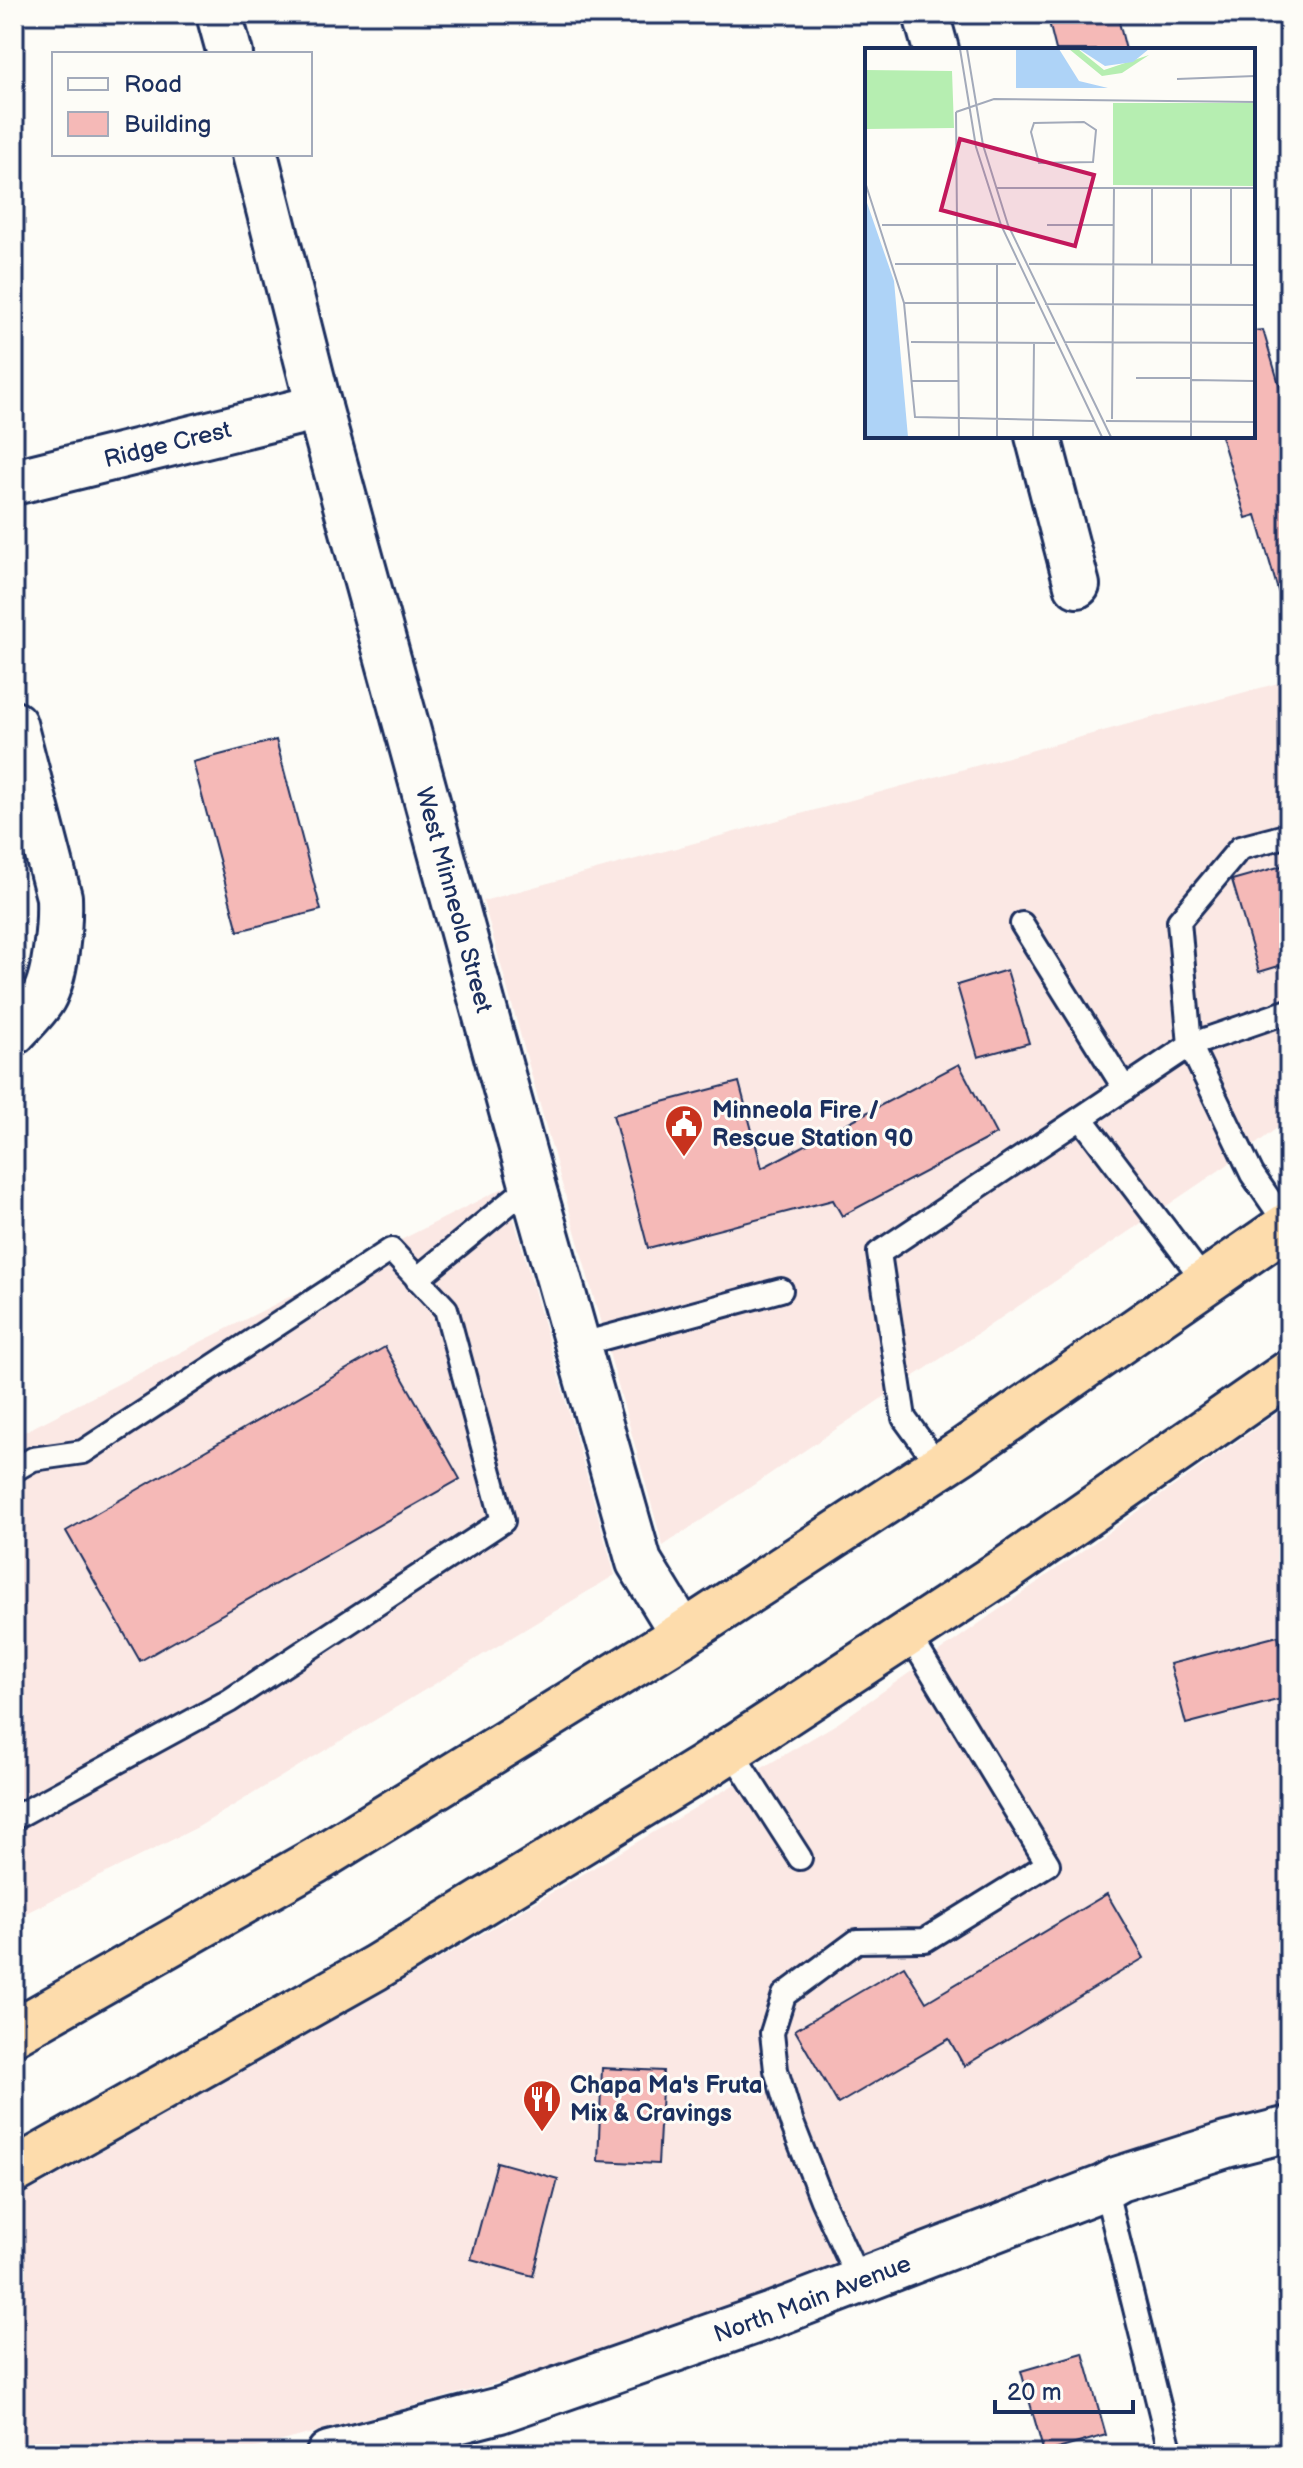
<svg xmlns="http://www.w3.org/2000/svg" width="1303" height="2468" font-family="'Balsamiq Sans',sans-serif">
<rect width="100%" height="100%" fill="#fdfcf7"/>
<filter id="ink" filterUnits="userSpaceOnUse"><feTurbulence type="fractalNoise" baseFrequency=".0125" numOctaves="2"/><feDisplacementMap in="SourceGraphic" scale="16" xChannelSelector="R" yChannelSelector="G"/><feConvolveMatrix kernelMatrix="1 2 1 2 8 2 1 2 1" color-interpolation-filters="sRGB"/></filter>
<g filter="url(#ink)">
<path fill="#fbe8e4" d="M1289,680V1119L1239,1157L663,1546L483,901Z
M505,1187L615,1575L198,1827L14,1919V1437Z
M1279,1412L1289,1452V2104L1220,2122L1112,2156L1094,2166L763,2293L541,2371L235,2454H14V2200L394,1986L838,1723Z"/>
<path fill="#f5b9b7" stroke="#1b2f5e" stroke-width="2" d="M1047,14H1117L1126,50H1056Z
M1263,330L1289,418V593L1279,594L1256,515L1246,518L1221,436H1253V331Z
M276,740L321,910L238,931L193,762Z
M1289,864V963L1259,972L1232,880Z
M1007,970L1029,1043L978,1057L957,985Z
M959,1064L996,1134L842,1216L833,1200L648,1248L613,1115L739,1082L762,1168Z
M385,1347L460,1479L140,1661L66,1531Z
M1278,1636L1289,1677V1697L1186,1724L1170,1664Z
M1107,1894L1144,1958L964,2066L949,2039L838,2104L795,2030L904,1966L926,2002Z
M602,2068L663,2071L658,2164L598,2161Z
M497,2162L558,2179L533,2276L471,2259Z
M1083,2353L1106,2435L1044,2453L1021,2371Z"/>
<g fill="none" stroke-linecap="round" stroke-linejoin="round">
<defs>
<path id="service" d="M1022,924L1125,1089
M1081,1118L1206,1283
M1287,1225L1252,1174L1190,1045L1179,921L1240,848L1289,835
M417,1279L532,1184
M578,1345L781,1290
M939,1466L904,1418L879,1253L1190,1045L1289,1011
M14,1470L33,1459L83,1452L391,1250L446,1309L503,1521L229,1701L14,1818
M730,1749L800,1858
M1105,2187L1171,2454
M859,2281L822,2200L792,2123L776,2070L772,2033L784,1995L857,1941L925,1940L1048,1864L908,1633"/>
<g id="minor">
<path d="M219,14L230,54"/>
<path d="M926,14L936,50"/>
<path id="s1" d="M255,154L319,407L532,1184L639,1562L683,1634"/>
<path d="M1038,436L1077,585"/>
<path id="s2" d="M14,482L319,407"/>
<path d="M14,724L59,897C60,923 56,976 43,998C36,1010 23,1022 14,1032"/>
</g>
<g id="tertiary">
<path id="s3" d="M329,2454L500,2410L772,2315L1105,2187L1119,2179L1226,2145L1289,2129"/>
</g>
<path id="trunk" d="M14,2032L315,1861L683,1634L963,1451L1289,1224
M14,2171L375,1968L704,1767L1007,1569L1289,1373"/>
</defs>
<use href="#service" stroke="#1b2f5e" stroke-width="28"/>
<use href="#minor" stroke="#1b2f5e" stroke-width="50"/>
<use href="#tertiary" stroke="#1b2f5e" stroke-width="50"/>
<use href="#trunk" stroke="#1b2f5e" stroke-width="50"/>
<use href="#service" stroke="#fdfcf7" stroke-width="22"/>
<use href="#minor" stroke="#fdfcf7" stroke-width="44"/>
<use href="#tertiary" stroke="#fdfcf7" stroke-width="44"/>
<use href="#trunk" stroke="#fddcac" stroke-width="44"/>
</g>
</g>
<defs>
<symbol id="civic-pin" viewBox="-11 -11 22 30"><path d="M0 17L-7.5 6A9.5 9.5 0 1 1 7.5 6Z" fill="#c8321e" stroke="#fdfcf7"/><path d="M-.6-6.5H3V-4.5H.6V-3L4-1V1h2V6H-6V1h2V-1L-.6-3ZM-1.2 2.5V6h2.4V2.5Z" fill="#fff"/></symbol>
<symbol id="restaurant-pin" viewBox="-11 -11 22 30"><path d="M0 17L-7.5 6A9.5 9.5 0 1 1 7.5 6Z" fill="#c8321e" stroke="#fdfcf7"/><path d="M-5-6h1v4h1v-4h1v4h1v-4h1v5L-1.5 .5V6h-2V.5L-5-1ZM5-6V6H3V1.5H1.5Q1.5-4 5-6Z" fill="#fff"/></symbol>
</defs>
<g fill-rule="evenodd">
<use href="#civic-pin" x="662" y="1102" width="44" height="60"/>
<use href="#restaurant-pin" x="520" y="2077" width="44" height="60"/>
</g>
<g text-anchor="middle" stroke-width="6" stroke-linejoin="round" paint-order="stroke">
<g font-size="24" fill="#1b2f5e" stroke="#fdfcf7">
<text dy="8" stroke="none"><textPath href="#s2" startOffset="158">Ridge Crest</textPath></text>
<text dy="8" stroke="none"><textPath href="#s1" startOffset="772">West Minneola Street</textPath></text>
<text dy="8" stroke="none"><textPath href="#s3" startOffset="508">North Main Avenue</textPath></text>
</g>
<g font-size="24" font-weight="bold" fill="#1b2f5e" stroke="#fdfcf7" text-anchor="start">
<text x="712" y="1118">Minneola Fire /<tspan x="712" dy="28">Rescue Station 90</tspan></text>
<text x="570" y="2093">Chapa Ma's Fruta<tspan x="570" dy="28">Mix &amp; Cravings</tspan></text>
</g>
</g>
<g transform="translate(865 48)">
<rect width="390" height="390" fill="#fdfcf7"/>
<path d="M204,1H213L239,22L284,7L257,25L237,28ZM0,22L87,23L89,80L0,81ZM248,55H390V138L248,137Z" fill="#b6eeb1"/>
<path d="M151,1H194L214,33L243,40H151ZM214,1H284L268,14L240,18ZM0,149L29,233L43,389H0Z" fill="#aed3f7"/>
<path fill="none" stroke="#a3aaba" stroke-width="2" d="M95,1L111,99L136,177L237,389M102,1L118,97L143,177L246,389M312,31L390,28M91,64L94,389M91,64L129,51L390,54M219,74L231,82L228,114L174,115L166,84L169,75ZM0,134L39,255L50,369L229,373M326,139V389M131,140H390M17,177H136M182,177H249M30,216H151M164,216L390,217M287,216V139M366,216V140M39,255H170M180,256L390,257M46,294L190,295M199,294L390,295M271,330H327M327,332L390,333M47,333H94M247,371L249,139M241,373L390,374M132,389V216M168,389L169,295"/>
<path fill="#c2185b" fill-opacity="0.15" stroke="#c2185b" stroke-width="4" d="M95,91L229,127L210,198L76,162Z"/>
<rect width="390" height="390" fill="none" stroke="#1b2f5e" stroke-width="4"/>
</g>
<rect width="1303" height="2468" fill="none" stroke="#fdfcf7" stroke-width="48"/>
<rect x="24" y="24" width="1255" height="2420" fill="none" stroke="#1b2f5e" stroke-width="3" filter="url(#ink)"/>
<rect x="52" y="52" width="260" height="104" fill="#fdfcf7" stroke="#a3aaba" stroke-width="2"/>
<rect x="68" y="78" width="40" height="12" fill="#fdfcf7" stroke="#a3aaba" stroke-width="2"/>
<text x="124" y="92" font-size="24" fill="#1b2f5e">Road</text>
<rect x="68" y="112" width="40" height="24" fill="#f5b9b7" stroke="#a3aaba" stroke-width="2"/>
<text x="124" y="132" font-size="24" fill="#1b2f5e">Building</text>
<path d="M995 2400v12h138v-12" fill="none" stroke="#1b2f5e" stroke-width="4"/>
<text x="1007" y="2400" font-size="24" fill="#1b2f5e" stroke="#fdfcf7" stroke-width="6" paint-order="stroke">20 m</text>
</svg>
